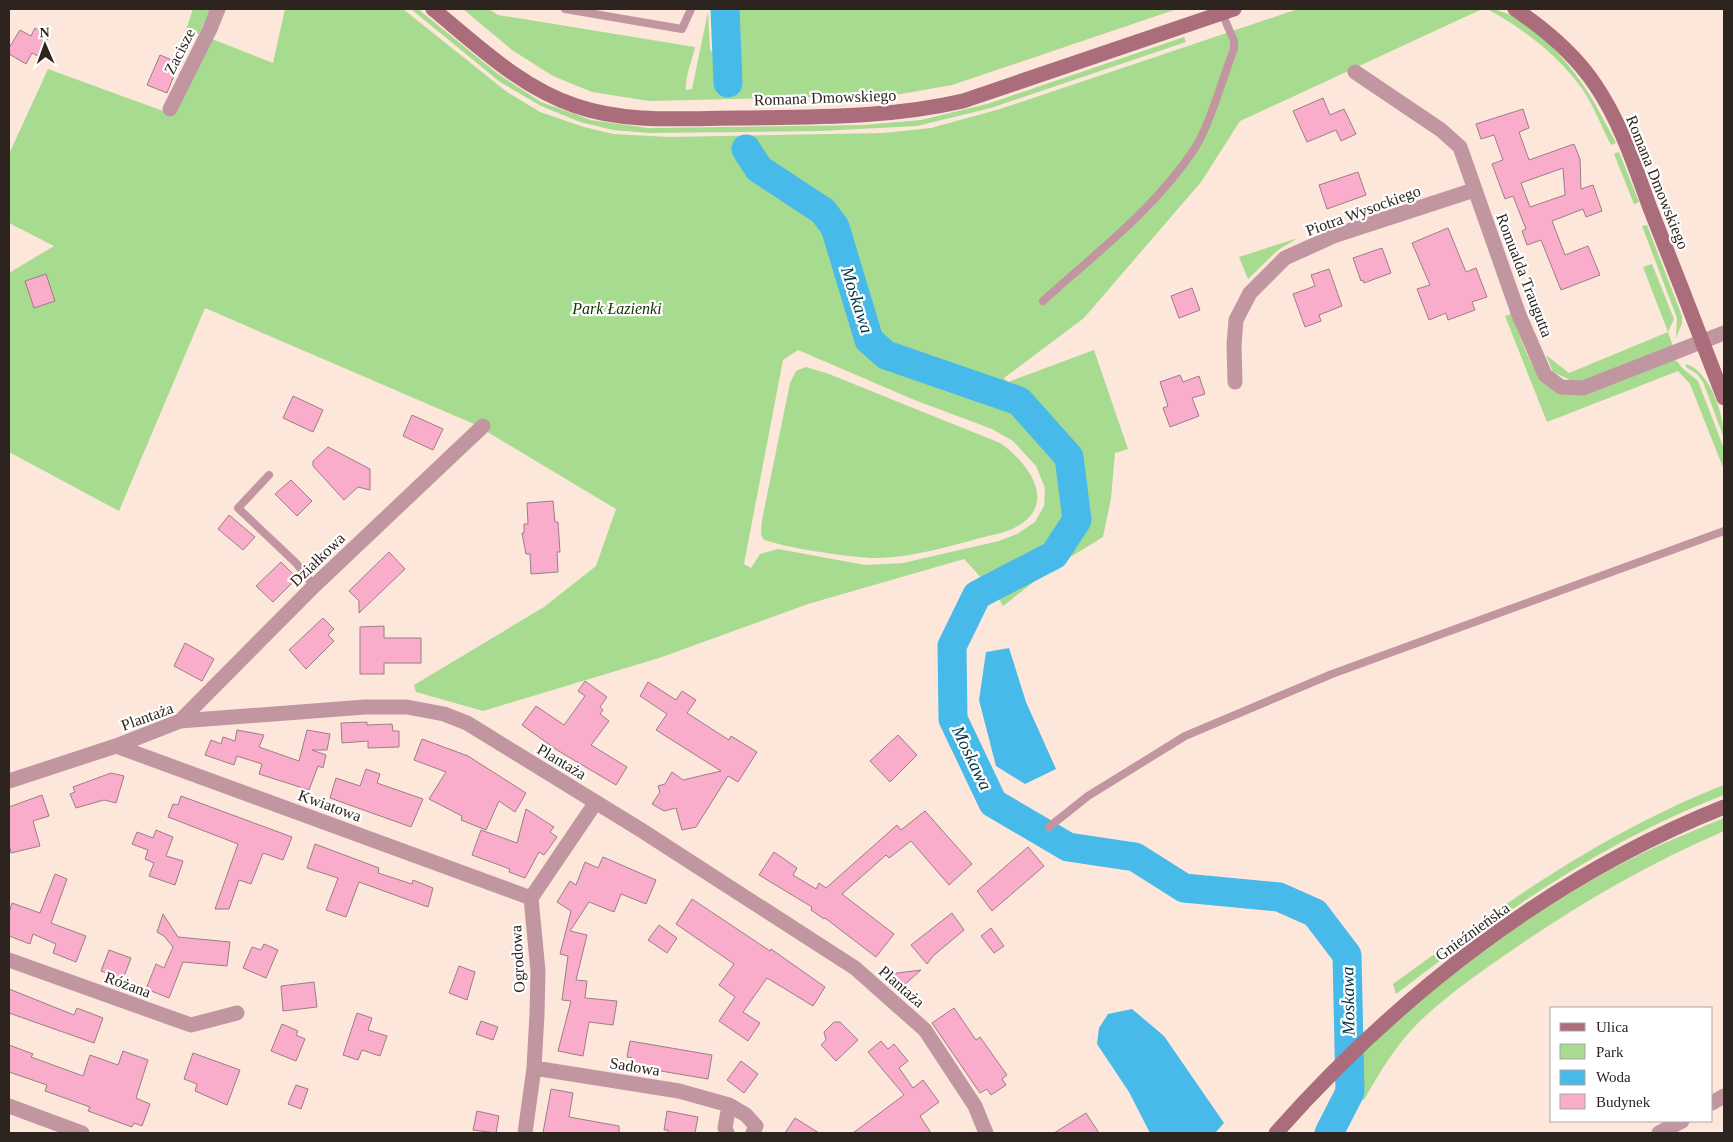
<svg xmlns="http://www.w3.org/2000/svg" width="1733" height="1142" font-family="'Times New Roman',serif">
<rect width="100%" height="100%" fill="#fce7da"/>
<path fill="#a7db90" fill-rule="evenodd" d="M193,9H211L199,34L186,30Z
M285,9H403L507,92L540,112L584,127L613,134L669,137L884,133L931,128L1000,109L1298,9L1480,10L1240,121L1201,182L1084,318L1004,378L1008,382L1094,350L1128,449L1115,453L1111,498L1103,537L1049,570L1003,606L997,595L964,559L808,604L659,658L483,711L416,692L414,685L544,607L596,566L616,509L474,424L205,308L119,511L9,452V273L54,246L9,223V154L48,69L174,115L212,39L273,63ZM798,350L912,399L992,429L1013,441L1036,466L1045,488L1044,506L1035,522L1017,534L999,541L903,563L865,565L778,549L760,554L751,568L744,564L783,360Z
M411,9H418L498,74L541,102L591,120L648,128L863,125L921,120L987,104L1184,37L1186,42L991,108L917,126L821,131L649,133L613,130L580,122L541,106L500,82Z
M463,9H489L498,15L695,47C692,61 685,76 686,90L692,89L708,12L710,49L719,65L720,79L725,83L733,81L736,51L734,9H1177L952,85L895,95L649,101L592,92L553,76L512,50Z
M1487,9C1523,9 1567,60 1586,89C1597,106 1606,125 1616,143L1611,145C1602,127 1594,107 1583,90C1558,55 1524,29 1487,9Z
M1619,152L1639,202L1634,204L1614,154Z
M1647,225L1682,316V323L1676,338L1677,318L1642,226Z
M1298,238L1278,250L1248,279L1239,257Z
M1652,264L1674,319L1668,332L1673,346L1577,383L1553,372L1546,355L1569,373L1668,332L1643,267Z
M1511,314C1522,339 1533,384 1560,393L1673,360L1677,361L1682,368L1698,381L1724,449V470L1690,384L1678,371L1547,422L1505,316Z
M1686,364C1710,371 1724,415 1724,438L1703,382L1697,374L1686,367Z
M806,367L829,374L1000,443C1028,462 1059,504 1016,527C1006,533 991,535 980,538C947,547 913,557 879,558C860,559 778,547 763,539L761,534L762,520L790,383L796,371Z
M1724,785V795C1603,841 1498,916 1396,994L1393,984C1498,908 1603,832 1724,785Z
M1724,818V831C1650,863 1580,903 1514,949C1480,972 1447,995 1418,1023C1396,1045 1379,1073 1364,1100L1335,1081C1420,991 1539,903 1651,849C1675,838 1700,828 1724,818Z"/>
<path fill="#47bae9" d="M716,9H734L736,51L732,78H725Z
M1009,648L1026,702L1056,769L1025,784L996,766L979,700L986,652Z
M1132,1009L1164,1036L1224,1123L1215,1133H1150L1129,1092L1097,1044L1099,1028L1108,1014Z"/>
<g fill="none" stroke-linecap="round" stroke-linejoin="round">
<path stroke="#47bae9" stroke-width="29" d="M725,9L728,83
M746,149L759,169L823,211L835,227L869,340L886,355L1019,401L1069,457L1077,520L1054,555L977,595L952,646L953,719L993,803L1068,847L1135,857L1184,888L1279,897L1315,913L1347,955L1350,1092L1329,1133"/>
</g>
<path fill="#faadca" stroke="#9a7e88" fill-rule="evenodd" d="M35,28L49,36L38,56L32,53L26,64L9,54V48L20,30L31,36Z
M160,55L179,63L167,93L147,85Z
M1323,98L1330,115L1344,109L1356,134L1341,141L1336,130L1307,142L1293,111Z
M1523,109L1529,128L1519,132L1529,160L1574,144L1580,159L1581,189L1593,185L1602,211L1586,217L1583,209L1552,221L1565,255L1588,246L1600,275L1561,290L1541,240L1527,245L1522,231L1526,229L1513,196L1505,199L1492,164L1503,160L1494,135L1481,139L1476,124ZM1563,168L1565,195L1530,207L1521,183Z
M1358,172L1366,195L1327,209L1319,185Z
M1448,228L1466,272L1476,268L1487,297L1472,302L1475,310L1448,320L1446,313L1429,320L1417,289L1430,285L1412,243Z
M1382,248L1391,273L1364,283L1363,280L1361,281L1353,258Z
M1329,269L1342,306L1319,315L1321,321L1305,327L1293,294L1315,286L1311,275Z
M46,274L55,301L34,308L25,281Z
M1192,288L1200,310L1179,318L1171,296Z
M1180,375L1183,382L1199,376L1205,394L1192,398L1199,416L1170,427L1163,408L1168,406L1160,382Z
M293,396L323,410L313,432L283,418Z
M412,415L443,429L433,450L403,436Z
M328,447L370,469V490L358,487L344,500L313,466V461Z
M291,480L312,501L297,516L275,494Z
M553,501L555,522H558L560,552H557L558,572L531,574L530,554H526L522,533H524V524H528L527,503Z
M229,515L255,537L243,550L218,529Z
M389,552L405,569L359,613V601L349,591Z
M281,562L297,578L273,602L256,586Z
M323,618L334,629L328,635L334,641L306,669L289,650Z
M384,626V638H421V663H384V674H360V627Z
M185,643L214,659L202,681L174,666Z
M585,681L607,697L600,707L603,710L600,714L609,721L591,745L627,767L616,785L557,750L522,725L536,706L564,725L585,696L578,691Z
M648,682L676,700L682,691L696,700L687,713L729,740L731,736L757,752L738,782L728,776L696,827L682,830L676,808L664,811L652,804L660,792L658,786L665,784L672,772L683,780L721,771L656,730L667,714L640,696Z
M367,722V725L392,724L393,731H399V747L368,748V741L342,743L341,723Z
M237,730L264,735L259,747L299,761L307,730L330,734L327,750H312L326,755L323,768L318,766L309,790L259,774L262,764L237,756L234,765L205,755L211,740L221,744L223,737L235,741Z
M898,735L917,755L890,782L870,761Z
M422,739L468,756L526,793L515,812L499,801L486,830L461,820L462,816L429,799L446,772L414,760Z
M366,769L380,774L377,783L423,799L411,827L330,798L336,778L360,786Z
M111,773L124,776L116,803L104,800L76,808L70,794L75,792L73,787Z
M42,795L49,816L33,821L40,846L11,853L9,844V807Z
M181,796L292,837L283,860L263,853L251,884L239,880L229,909H215L238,844L168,817L173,804L178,805Z
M526,809L554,827L550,832L557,837L544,855L539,852L525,878L509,872L510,869L472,855L481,830L517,843Z
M925,811L972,864L949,885L911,841L889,858L886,855L842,894L894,934L876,957L825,918L824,919L811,910L812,907L759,875L774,852L797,868L793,875L816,889L819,883L826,888L897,825L901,830Z
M156,830L173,837L166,856L183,861L175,885L149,876L154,863L145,859L148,850L132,844L137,832L153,838Z
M315,844L379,868L378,873L412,884L413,880L433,888L428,907L359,882L346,917L326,910L338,878L307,868Z
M1028,847L1044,866L992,911L977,891Z
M603,857L656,880L646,904L621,894L614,912L589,902L570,931L587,935L576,980L587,981L585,998L617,1001L613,1025L589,1022L583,1056L558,1051L571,1001L562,1000L568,956L560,954L571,911L557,902L570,881L576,885L585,862L598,868Z
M55,874L67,879L51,923L86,936L76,962L53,953L56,944L33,934L30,944L9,936V913L12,903L40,913Z
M692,899L770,951L771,949L825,987L813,1006L767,978L743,1012L760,1023L748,1041L719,1021L735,997L719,985L734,964L676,924Z
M952,913L964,930L933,956L927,964L911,945Z
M163,914L178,937L230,942L227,966L183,962L169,998L146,989L156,964L164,968L173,947L164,936L157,932Z
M659,925L677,938L667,953L648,940Z
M991,928L1004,946L994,953L981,936Z
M264,944L278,950L266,978L243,968L252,947L261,950Z
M109,950L131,958L123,979L101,971Z
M459,966L475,972L467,1000L449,993Z
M921,970L904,985L898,986L882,975Z
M314,982L317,1007L283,1011L281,986Z
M9,989L74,1015L77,1008L103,1018L94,1043L9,1013Z
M954,1008L976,1040L980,1037L1007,1075L1002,1079L1006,1085L991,1095L987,1089L980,1093L932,1023Z
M357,1013L372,1018L368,1030L387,1036L380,1056L362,1050L358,1060L343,1055Z
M481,1021L498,1027L493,1040L476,1034Z
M834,1022H840L858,1040L836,1061L821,1045L826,1040L824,1032Z
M282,1024L298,1031L296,1035L305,1039L296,1061L271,1051Z
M630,1041L712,1055L708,1079L631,1066L632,1058L627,1057Z
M881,1041L888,1049L894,1044L908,1061L899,1068L913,1088L923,1080L939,1102L920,1116L931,1133H853L904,1095L868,1052Z
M9,1045L33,1054L31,1057L83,1076L90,1055L118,1065L123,1051L148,1060L136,1098L150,1104L142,1126L134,1123L132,1127L88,1111L90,1107L45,1091L47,1085L9,1072Z
M193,1053L240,1070L227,1105L195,1091L197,1084L184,1079Z
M741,1061L758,1074L744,1093L727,1080Z
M296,1085L308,1089L301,1109L288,1104Z
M551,1089L573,1093L569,1117L619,1126V1133H543Z
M477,1111L499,1116L496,1133L473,1130Z
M667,1111L698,1117L695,1133H668V1130H664Z
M1086,1113L1099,1133H1054Z
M795,1118L819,1133H785Z"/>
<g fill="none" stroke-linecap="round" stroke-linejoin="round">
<path stroke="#c296a0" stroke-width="8" d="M565,9L682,29L691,9
M1043,301C1095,254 1156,208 1195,148C1210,124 1223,77 1234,49V41L1222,13
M269,475L238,508L296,563L314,586
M1049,827L1088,796L1185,736L1332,674L1724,531"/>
<path stroke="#c296a0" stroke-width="15" d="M1355,72L1441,130L1460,147L1519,315L1545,375L1561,387L1583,388L1724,333
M170,109L210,29L218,9
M1235,382L1234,345L1236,320L1250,293L1285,258L1336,235L1474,190
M180,721L314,586L483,426
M116,746L531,898
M9,781L116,746L180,721L365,707H407L444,714L467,723L641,830L855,968L925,1030L975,1106L986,1133
M9,960L191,1025L237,1013
M534,1068L679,1091L729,1105L746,1115L756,1126L753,1133
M1712,1103L1724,1096
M9,1106L82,1133
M525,1133L534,1068L537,1014L538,971L531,898L596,802
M727,1133L725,1128L729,1105
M1659,1133L1682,1121"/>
<path stroke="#ab6c7b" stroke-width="15" d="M433,9C477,45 521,88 576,106C629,124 686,118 741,118C815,117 890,118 963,101L1234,9
M1515,9C1546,30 1575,54 1596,86C1621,123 1635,167 1650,208C1675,271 1700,335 1724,398
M1276,1133C1399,994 1551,876 1724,807"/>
</g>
<g text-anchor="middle" stroke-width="4.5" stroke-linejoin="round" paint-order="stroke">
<g font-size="16" fill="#2e241f" stroke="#fff">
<text transform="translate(179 51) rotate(-63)" y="6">Zacisze</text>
<text transform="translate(825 97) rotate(-2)" y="6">Romana Dmowskiego</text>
<text transform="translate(1658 182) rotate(68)" y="6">Romana Dmowskiego</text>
<text transform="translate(1363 210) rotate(-20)" y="6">Piotra Wysockiego</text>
<text transform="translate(1525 275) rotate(69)" y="6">Romualda Traugutta</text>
<text transform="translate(317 559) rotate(-44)" y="6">Działkowa</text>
<text transform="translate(147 716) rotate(-20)" y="6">Plantaża</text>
<text transform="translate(562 761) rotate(31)" y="6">Plantaża</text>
<text transform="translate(330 805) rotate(20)" y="6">Kwiatowa</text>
<text transform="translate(1472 931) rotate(-36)" y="6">Gnieźnieńska</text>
<text transform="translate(517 959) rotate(-93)" y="6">Ogrodowa</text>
<text transform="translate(128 984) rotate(20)" y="6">Różana</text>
<text transform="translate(902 986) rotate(41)" y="6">Plantaża</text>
<text transform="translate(635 1066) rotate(9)" y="6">Sadowa</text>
</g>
<g font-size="16" font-style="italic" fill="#123400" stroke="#fff">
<text x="617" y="314">Park Łazienki</text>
</g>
<g font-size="18" font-style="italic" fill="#003548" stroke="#fff">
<text transform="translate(857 300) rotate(72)" y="6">Moskawa</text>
<text transform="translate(972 758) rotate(64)" y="6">Moskawa</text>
<text transform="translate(1348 1001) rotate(-91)" y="6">Moskawa</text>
</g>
</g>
<rect width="1733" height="1142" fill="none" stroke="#2e241f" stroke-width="20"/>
<rect x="1550" y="1007" width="162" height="115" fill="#ffffff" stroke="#aba7a5"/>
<rect x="1560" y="1023" width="25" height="8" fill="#ab6c7b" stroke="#aba7a5"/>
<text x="1596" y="1032" font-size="15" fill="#2e241f">Ulica</text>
<rect x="1560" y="1044" width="25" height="15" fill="#a7db90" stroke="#aba7a5"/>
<text x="1596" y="1057" font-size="15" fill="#2e241f">Park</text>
<rect x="1560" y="1070" width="25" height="15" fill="#47bae9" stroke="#aba7a5"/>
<text x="1596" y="1082" font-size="15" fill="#2e241f">Woda</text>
<rect x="1560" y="1094" width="25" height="15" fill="#faadca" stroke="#aba7a5"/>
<text x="1596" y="1107" font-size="15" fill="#2e241f">Budynek</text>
<g transform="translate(45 45) rotate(358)" stroke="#ffffff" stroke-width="4" paint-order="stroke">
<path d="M0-4L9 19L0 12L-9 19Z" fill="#2e241f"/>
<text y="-8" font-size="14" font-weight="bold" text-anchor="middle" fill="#2e241f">N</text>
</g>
</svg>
